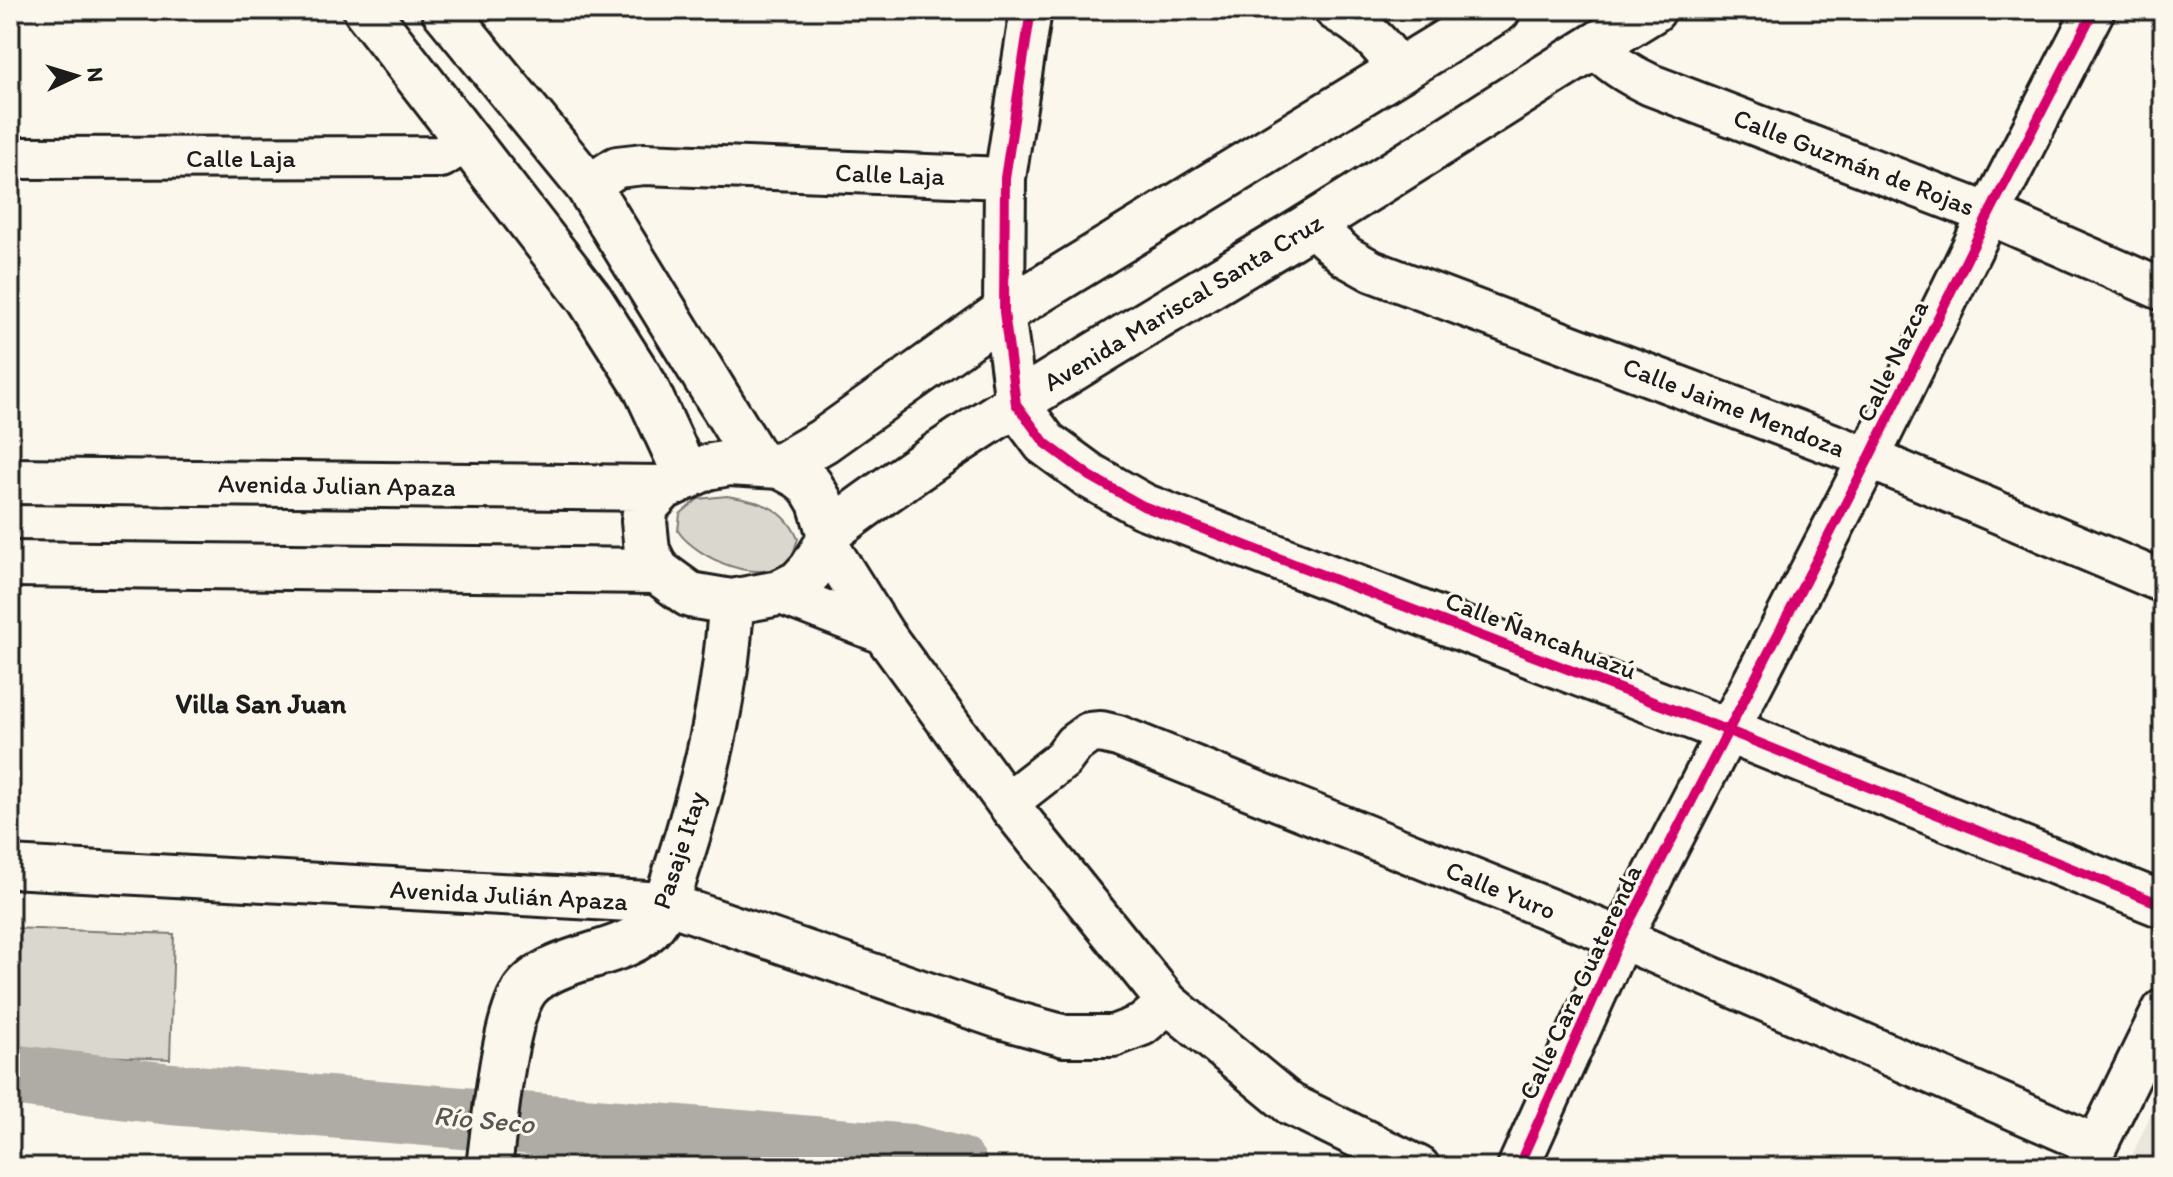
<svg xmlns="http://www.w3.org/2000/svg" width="2173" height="1177" font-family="Itim,sans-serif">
<rect width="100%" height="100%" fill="#fbf7ec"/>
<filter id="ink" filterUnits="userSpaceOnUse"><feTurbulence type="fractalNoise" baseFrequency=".0125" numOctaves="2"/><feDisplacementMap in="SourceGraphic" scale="16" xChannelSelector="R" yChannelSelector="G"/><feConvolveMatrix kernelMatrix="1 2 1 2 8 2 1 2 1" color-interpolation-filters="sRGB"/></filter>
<g filter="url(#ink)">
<path fill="#eae6dc" d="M2163,1087V1167H2127Z"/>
<path fill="#dad7ce" stroke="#7b7a75" stroke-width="2" d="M727,496C759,501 785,507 798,539C796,544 794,553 791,557C766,590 696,558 678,531L680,514L698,499Z
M10,928L174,934L170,1059L10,1052Z"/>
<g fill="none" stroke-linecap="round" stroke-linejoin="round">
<path stroke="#afaca5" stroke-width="62" d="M10,1075L171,1094L910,1155L957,1167"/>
<defs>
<path id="street" d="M1335,10C1365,27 1380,43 1400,70
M1594,46C1611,64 1629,75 1651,85L1989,214L2163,290
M10,158L441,157L468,140
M588,186L617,167L644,164L1005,178
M1311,225L1347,257L1372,271L1869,458L2163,582
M1016,404L1004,312L1005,178L1031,10
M827,544L883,633L1007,803L1168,1003L1290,1104L1419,1167
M779,593L883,633
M1007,803L1062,760L1074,744L1089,733L1101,732L1118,736L1621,938L2096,1145
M10,867L666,903L997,1017L1065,1036H1113L1142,1025L1168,1003
M1518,1167L1621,938L1869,458L1989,214L2094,10
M2086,1167L2163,1010"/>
<path id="secondary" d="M366,10L589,298L645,386L687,477
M444,10L588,186L758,463
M1016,404L1045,443L1090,476L1143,506L1729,731L2163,905
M780,466L799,476L810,485L820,502L829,532L827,544L811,570L799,583L779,593L731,602L690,595L657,571L647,551L644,521L646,506L663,488L707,467L729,463L780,466L823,441L1004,312L1498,10
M10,481L663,488
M829,532C972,424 1129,335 1283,242C1407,166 1529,86 1653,10
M10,564L657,571
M489,1167C495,1124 503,1022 525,990C537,974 559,966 577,960C601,952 637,945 653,924C667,907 672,884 679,863C706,779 727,690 731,602"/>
</defs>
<use href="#street" stroke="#1c1c1c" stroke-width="46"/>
<use href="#secondary" stroke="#1c1c1c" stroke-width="50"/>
<use href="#street" stroke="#fbf7ec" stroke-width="40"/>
<use href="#secondary" stroke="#fbf7ec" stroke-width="44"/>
<defs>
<path id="cycleway" d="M1031,10L1005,178L1004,312L1016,404L1045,443L1090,476L1143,506L1729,731L2163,905
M1518,1167L1621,938L1869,458L1989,214L2094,10"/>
</defs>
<use href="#cycleway" stroke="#fbf7ec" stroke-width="15"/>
<use href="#cycleway" stroke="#d6006c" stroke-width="10"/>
</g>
</g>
<g text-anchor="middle" stroke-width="6" stroke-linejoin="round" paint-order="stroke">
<g font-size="26" fill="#1c1c1c" stroke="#fbf7ec">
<text x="241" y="167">Calle Laja</text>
<text transform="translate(1854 162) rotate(21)" y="9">Calle Guzmán de Rojas</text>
<text transform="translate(890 174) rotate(2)" y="9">Calle Laja</text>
<text transform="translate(1183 302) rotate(-31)" y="9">Avenida Mariscal Santa Cruz</text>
<text transform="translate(1892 361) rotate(-64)" y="9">Calle Nazca</text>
<text transform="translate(1734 407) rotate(21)" y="9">Calle Jaime Mendoza</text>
<text transform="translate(337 485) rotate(1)" y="9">Avenida Julian Apaza</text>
<text transform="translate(1541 635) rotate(21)" y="9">Calle Ñancahuazú</text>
<text transform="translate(679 850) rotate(-72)" y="9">Pasaje Itay</text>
<text transform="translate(1501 890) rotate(22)" y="9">Calle Yuro</text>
<text transform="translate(509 895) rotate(3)" y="9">Avenida Julián Apaza</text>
<text transform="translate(1580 982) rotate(-65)" y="9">Calle Cara Guaterenda</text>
</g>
<g font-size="28" font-weight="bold" fill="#1c1c1c" stroke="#fbf7ec">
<text x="261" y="713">Villa San Juan</text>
</g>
<g font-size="28" font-style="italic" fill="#575653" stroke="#fbf7ec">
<text transform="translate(484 1119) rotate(5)" y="10">Río Seco</text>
</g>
</g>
<rect width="2173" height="1177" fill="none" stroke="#fbf7ec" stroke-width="40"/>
<rect x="20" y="20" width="2133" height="1137" fill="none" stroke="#1c1c1c" stroke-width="3" filter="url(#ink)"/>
<g transform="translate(76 76) rotate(86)" stroke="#fbf7ec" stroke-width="6" paint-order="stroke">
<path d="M0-6L14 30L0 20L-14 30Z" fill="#1c1c1c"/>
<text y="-12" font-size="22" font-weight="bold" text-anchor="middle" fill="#1c1c1c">N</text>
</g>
</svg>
